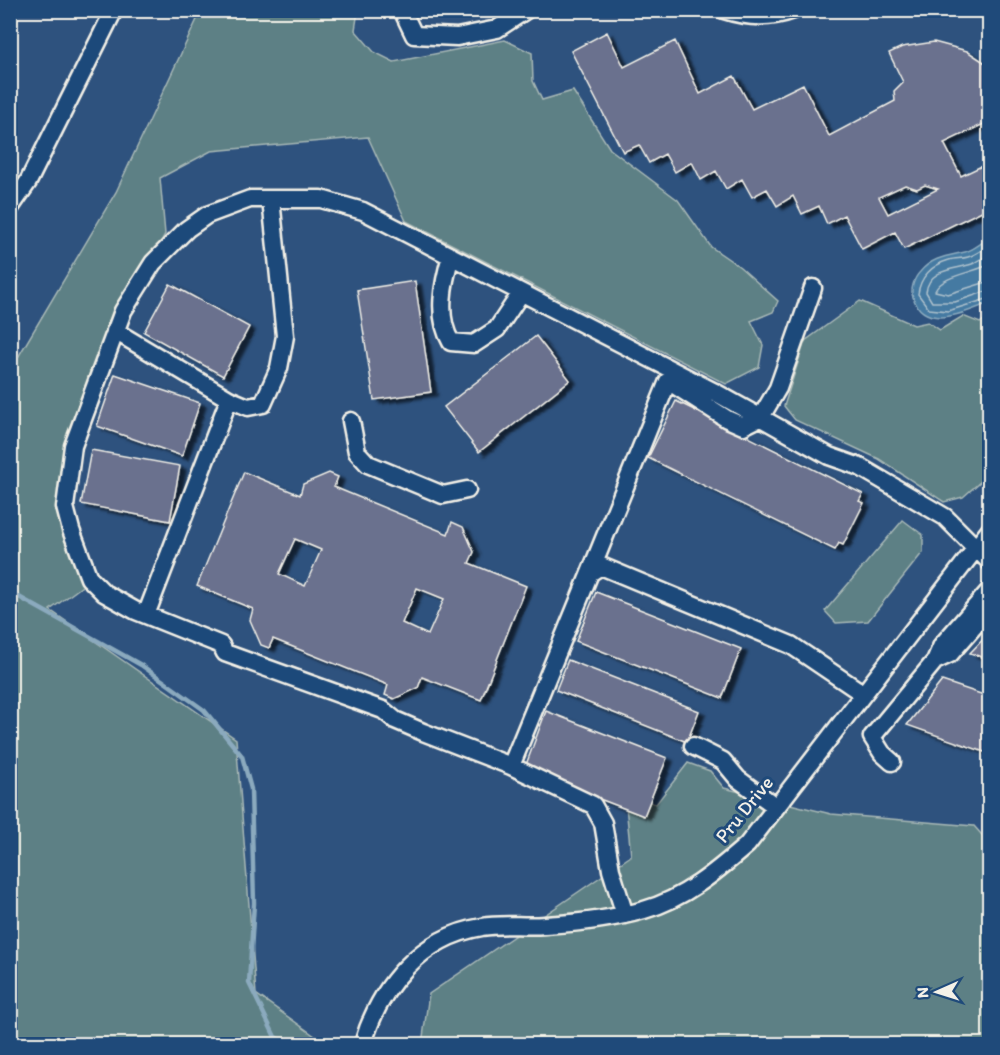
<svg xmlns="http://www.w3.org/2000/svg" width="1000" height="1055" font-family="Itim,sans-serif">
<defs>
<filter id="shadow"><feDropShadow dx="6" dy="3.5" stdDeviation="1.5" flood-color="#0009"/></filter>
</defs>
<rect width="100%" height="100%" fill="#2e527e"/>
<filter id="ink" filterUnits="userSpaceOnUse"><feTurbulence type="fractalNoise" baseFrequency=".0167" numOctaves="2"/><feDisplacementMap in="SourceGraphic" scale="12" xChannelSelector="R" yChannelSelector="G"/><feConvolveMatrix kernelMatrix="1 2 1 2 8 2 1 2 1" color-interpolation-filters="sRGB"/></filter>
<g filter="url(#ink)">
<path fill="#5d8085" stroke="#a8b8b6" stroke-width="1.5" d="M201,11H358L355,30L374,52L394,62L505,40L532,53L533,81L542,100L573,91L610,149L678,200L711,247L740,267L778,301L773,312L751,321L763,345L759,367L726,384L406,221L368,137L211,151L160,178L165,234L90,372L60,507L85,584L50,610L236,739L256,994L326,1044H11V369L116,192Z
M860,301L914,325L928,322L940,330L963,316L980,323L989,316V474L963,497L944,502L879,459L795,420L784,406L805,341Z
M903,520L923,535V552L868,621L836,623L825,611Z
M688,763L710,771L724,788L831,814L974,826L989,843V1044H422L429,994L631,856L625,796L656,804Z"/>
<path fill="#457aa2" stroke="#8baabe" stroke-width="1.5" d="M989,239V303C967,312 924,332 913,297C910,290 914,278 920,272C932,257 948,256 965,252C974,250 981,242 989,239Z"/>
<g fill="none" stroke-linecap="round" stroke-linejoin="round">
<path stroke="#aec1cc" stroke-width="1.5" d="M990,245C983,249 975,255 968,257C962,259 955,258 949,260C932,265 920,277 918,294L929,309L948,311L990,298
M990,254C984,257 978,261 972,264C955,270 929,268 926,292L932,302H955L990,290
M990,264C974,273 942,275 935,291L948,294L990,281"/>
<path stroke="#8baabe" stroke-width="4.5" d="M10,592L141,665L204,710L242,756L251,789L254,903L249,983L275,1037L286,1044"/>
</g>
<path fill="#6a718e" stroke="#f4f1e8" stroke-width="1.5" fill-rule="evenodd" filter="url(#shadow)" d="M607,32L624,67L675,41L700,94L734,76L752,109L803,84L829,136L895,101L894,91L903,82L889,53L902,47L934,42L967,51L990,66V121L944,143L961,176L990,162V207L904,249L895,232L862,249L844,215L827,224L819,206L802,214L793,196L777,206L767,189L752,197L742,179L726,189L716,171L701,180L692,162L675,172L665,154L649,163L639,145L623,152L571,51ZM905,185L917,189L925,185L938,189L888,214L879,197Z
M415,281L431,392L374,400L357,290Z
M170,284L249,327L223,376L144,332Z
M536,336L570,380L479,452L444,407Z
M115,374L200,403L182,456L97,426Z
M676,401L863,494L859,501L864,503L843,545L839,543L835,550L648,458Z
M91,450L180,466L170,521L81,504Z
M244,472L300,495L303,484L329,473L338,477L334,487L448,534L452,522L463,527L474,552L469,563L526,586L481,700L422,677L418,688L394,699L385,695L388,685L273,639L269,648L261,645L250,620L253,609L197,586ZM295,539L321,550L305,586L279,574ZM417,588L444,599L428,635L402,623Z
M596,592L741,649L722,698L576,641Z
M990,632V660L970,653Z
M568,660L699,711L687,742L556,690Z
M942,681L990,697V754L907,725Z
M546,711L667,758L644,816L524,770Z"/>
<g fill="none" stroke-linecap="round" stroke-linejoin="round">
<defs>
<path id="minor" d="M402,10L414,35L457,37L497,29L526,10
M724,10C748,18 770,19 794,10
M10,208L28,182L114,10
M451,256C443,283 436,317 451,342L474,344L497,329L521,293
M115,331L229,399
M351,421L357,452L368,464L443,495L467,490
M590,573L668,381L727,419L743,426L761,417L778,388L813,288
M990,590L942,645L935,661L950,654L990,608
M146,615L229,399L248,407L263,404L279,368L285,336L271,199
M693,746L723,761L738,779L775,806
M892,762L882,753L872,737L935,661
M511,766L590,573L601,566L791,645L862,693
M625,915L611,870L603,823L593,805L511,766L423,732L395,720L383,710L225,653L221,645L136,611L104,593L89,578L71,530L65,507L73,446L123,311L153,263L187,229L207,215L250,199H321L363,211L713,391L829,456L860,467L945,517L990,562
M363,1044C379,987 421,937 482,927C503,923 524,927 545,925C578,923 613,919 644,910C684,899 717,871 747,845L990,530"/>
</defs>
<use href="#minor" stroke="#f4f1e8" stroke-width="21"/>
<use href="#minor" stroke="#1f4a7a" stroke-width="16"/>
</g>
</g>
<g text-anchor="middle" stroke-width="6" stroke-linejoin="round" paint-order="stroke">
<g font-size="20" fill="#f4f1e8" stroke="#1f4a7a">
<text transform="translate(744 809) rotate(-51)" y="7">Pru Drive</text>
</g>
</g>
<rect width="1000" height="1055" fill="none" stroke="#1f4a7a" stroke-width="36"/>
<rect x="18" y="18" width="964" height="1019" fill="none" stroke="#f4f1e8" stroke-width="2" filter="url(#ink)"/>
<g transform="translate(937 992) rotate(267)" stroke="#1f4a7a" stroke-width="4.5" paint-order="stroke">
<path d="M0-4.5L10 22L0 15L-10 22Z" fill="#f4f1e8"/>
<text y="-9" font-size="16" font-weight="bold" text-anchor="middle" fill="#f4f1e8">N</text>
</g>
</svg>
